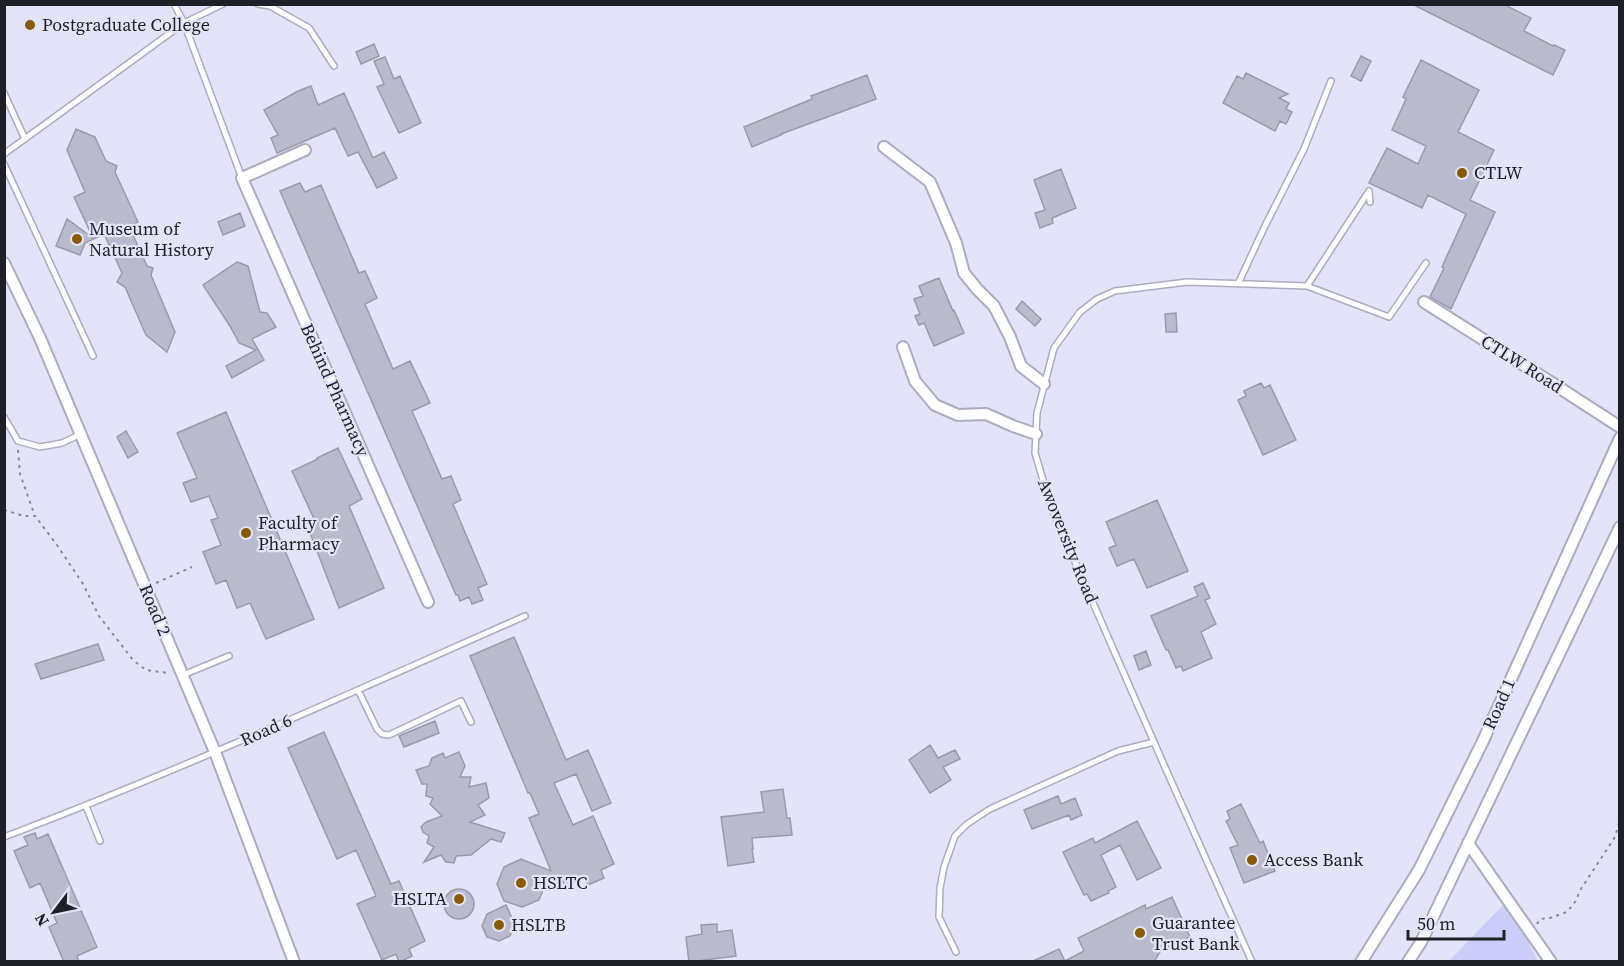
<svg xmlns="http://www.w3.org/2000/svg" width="1624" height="966" font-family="'Source Serif 4',serif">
<rect width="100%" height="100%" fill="#e3e4f9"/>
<path fill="#cbcdf8" d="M1507,901L1538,961L1448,962Z"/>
<path fill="#b9bace" stroke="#999aad" stroke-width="1.5" d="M1412,4H1503L1531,18L1524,31L1553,46L1554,45L1565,50L1553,75Z
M374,44L379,56L361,64L356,52Z
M1361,56L1371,61L1361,81L1351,76Z
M385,57L394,79L400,76L421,123L399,133L377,87L384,84L374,61Z
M1421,60L1479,90L1458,132L1494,150L1470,200L1495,212L1451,309L1430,297L1444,268L1442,267L1466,214L1428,195L1422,208L1369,183L1387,148L1418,164L1426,146L1392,130L1406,99L1403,97Z
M1246,73L1288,94L1279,98L1289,103L1286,109L1292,112L1286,124L1280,121L1275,131L1223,103L1237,76L1243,79Z
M867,75L876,99L781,134H783L752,147L744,127L812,99L811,96Z
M311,86L318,105L344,93L373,158L384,152L397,178L377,188L358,152L348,156L335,128L277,153L271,138L278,135L264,110L298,91Z
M76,129L95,137L106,161L117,166L115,172L138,222L129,226L147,266L153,268L151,275L175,332L167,352L146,335L125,287L117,282L122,273L104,234L85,243L80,255L56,246L67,219L93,238L74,197L85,192L67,150Z
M1061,169L1076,208L1052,218L1053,223L1040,228L1035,213L1045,210L1034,180Z
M300,183L305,192L321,185L359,273L365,271L377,298L365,304L393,369L410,361L430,403L412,411L442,479L451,476L461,500L453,504L487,584L478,588L483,600L472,604L469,597L460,601L458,595H456L280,191Z
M240,213L245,226L223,235L218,222Z
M237,262L248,266L260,312L267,313L276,327L252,339L264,360L232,378L226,366L256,350L239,343L230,326L203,285Z
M939,278L953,311L954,310L964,333L934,346L924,323L919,325L915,316L920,314L914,299L923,296L919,286Z
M1022,301L1041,319L1035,326L1016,309Z
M1176,313L1177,332H1166L1165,314Z
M1261,383L1264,388L1270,385L1296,440L1263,455L1238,400L1246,396L1244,391Z
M226,412L314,619L266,639L250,603L237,608L226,580L216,584L203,552L221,545L211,520L218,518L209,496L191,502L183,483L197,478L177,433Z
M126,431L138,452L128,458L117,437Z
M338,448L362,499L349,506L384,588L339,608L307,525L315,521L292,471L318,459L317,458Z
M1157,500L1188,571L1147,588L1134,559L1117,566L1109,548L1116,545L1106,522Z
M1203,583L1210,598L1205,600L1216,624L1201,632L1212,658L1183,671L1181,666L1176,668L1168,650H1166L1151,616L1198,596L1194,587Z
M514,637L566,760L588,750L611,803L592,811L576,774L554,783L573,825L593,816L614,864L601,870L604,878L588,885L585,878L565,886L561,877L546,883L539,900L522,907L504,901L497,884L504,867L521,859L551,871L529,818L539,814L530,793H528L470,656Z
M98,644L104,660L41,679L35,664Z
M1146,651L1151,665L1139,670L1134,656Z
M435,721L439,733L404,747L399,736Z
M324,732L391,884L399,881L425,941L409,949L412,956L400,962H399L396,954L382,960L357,904L376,896L356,850L337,859L288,748Z
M930,745L938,758L955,750L960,759L943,767L951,780L930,793L909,760Z
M459,752L465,766L460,777H471L469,787L486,783L489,798L478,805L485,815L470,822L505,833L501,842L491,839L471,855L456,856L454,863L446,862L441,855L424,862L434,847L427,843L429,836L423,832L421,827L426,822L442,816L430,804L433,798L426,796L427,784H422L416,770L429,766L432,758L443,753L445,758Z
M783,789L787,818H790L792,835L752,838L753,849H752L754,862L728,866L721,817L764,812L761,792Z
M1058,796L1061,804L1075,798L1082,815L1071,820L1069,815L1032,829L1024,810Z
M1241,804L1260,843L1263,841L1275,871L1244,883L1230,848L1238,845L1226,821L1230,819L1227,811Z
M1137,821L1161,868L1137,880L1120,845L1101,855L1116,887L1108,891L1109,893L1091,901L1087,894L1084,895L1063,852L1093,838L1095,843Z
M35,833L37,839L48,834L97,947L77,956L79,962H64L49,927L57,923L40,883L30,888L14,851L28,845L24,837Z
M444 904a15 15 0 1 1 30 0a15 15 0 1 1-30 0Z
M1172,897L1190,937L1161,950L1154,962H1031L1059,949L1065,961L1084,951L1078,938L1145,905L1146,909Z
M506,905L515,925L510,936L499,941L487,937L482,926L487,914Z
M717,924V932L732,930L736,956L689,962L686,937L702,934L701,925Z"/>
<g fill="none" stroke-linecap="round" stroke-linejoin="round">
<defs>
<path id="service" d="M174,4L184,23L242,178
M258,4L270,6L309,28L334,66
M4,93L25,139
M4,154L184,23L223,4
M4,164L93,356
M1238,284L1265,226L1304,149L1331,81
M1307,286L1369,191L1370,202
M4,417L18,441L40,447L62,443L81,434
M183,675L229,656
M358,690L377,729L382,734L389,735L461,701L471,722
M86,806L100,841
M4,837C181,770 353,692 525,616
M956,952L939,917L940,888L944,867L955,836L967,824L990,809L1118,751L1154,742
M1252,962L1164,765L1051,507L1035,453L1037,413L1054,348L1080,312L1097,299L1115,291L1187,282L1307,286L1389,317L1426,263"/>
<path id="minor" d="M884,147L930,182L956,243L964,273L977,289L994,306L1010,337L1021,366L1044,384
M305,150L242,178L428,602
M4,263L40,338L215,752L294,962
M1424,302L1552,383L1620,427
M903,347L915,381L935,405L958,415L986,414L1013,426L1036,434
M1468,843L1551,962
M1361,962L1419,870L1483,741L1620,438
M1408,962L1421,942L1620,527"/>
</defs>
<use href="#service" stroke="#abacbf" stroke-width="8"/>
<use href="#minor" stroke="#abacbf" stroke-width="14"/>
<path stroke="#8a8b99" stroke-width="2" stroke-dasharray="3 4.5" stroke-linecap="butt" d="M18,450L20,474L35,516
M4,510L24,516H35L57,545L83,584L99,616L133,660L146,670L168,673
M156,583L192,567
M1537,924L1540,919L1550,918L1567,912L1575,902L1581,889L1615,837L1620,819"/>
<use href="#service" stroke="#fff" stroke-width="5"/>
<use href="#minor" stroke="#fff" stroke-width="10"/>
</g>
<g fill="#8a5a00" stroke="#e3e4f9" stroke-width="2">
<circle cx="30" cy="25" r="6"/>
<circle cx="1462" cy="173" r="6"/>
<circle cx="77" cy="239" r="6"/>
<circle cx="246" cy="533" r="6"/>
<circle cx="1252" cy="860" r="6"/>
<circle cx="521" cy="883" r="6"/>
<circle cx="459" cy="899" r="6"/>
<circle cx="499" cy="925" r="6"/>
<circle cx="1140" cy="933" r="6"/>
</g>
<g text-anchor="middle" stroke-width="4.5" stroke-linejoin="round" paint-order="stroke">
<g font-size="18" fill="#1f2027" stroke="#e3e4f9" text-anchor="start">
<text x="42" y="31">Postgraduate College</text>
<text x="1474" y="179">CTLW</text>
<text x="89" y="235">Museum of<tspan x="89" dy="21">Natural History</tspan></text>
<text x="258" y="529">Faculty of<tspan x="258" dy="21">Pharmacy</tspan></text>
<text x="1264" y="866">Access Bank</text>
<text x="533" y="889">HSLTC</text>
<text x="447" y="905" text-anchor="end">HSLTA</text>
<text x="1152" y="929">Guarantee<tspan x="1152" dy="21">Trust Bank</tspan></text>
<text x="511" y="931">HSLTB</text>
</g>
<g font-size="18" fill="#1f2027" stroke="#e3e4f9">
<text transform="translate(1522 364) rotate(32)" y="6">CTLW Road</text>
<text transform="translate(335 390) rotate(66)" y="6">Behind Pharmacy</text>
<text transform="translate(1068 541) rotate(68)" y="6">Awoversity Road</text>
<text transform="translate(155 610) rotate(67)" y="6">Road 2</text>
<text transform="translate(1499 704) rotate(-66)" y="6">Road 1</text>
<text transform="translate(266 730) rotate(-24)" y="6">Road 6</text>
</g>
</g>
<rect width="1624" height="966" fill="none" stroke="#1f2027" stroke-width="12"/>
<g transform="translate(54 912) rotate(238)" stroke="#e3e4f9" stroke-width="4.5" paint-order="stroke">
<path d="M0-4.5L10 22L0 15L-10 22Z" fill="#1f2027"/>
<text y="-9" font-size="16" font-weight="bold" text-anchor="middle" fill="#1f2027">N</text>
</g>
<path d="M1408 930v9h96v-9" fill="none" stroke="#1f2027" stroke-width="3"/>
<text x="1417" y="930" font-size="18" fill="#1f2027" stroke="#e3e4f9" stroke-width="4.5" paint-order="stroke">50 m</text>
</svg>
